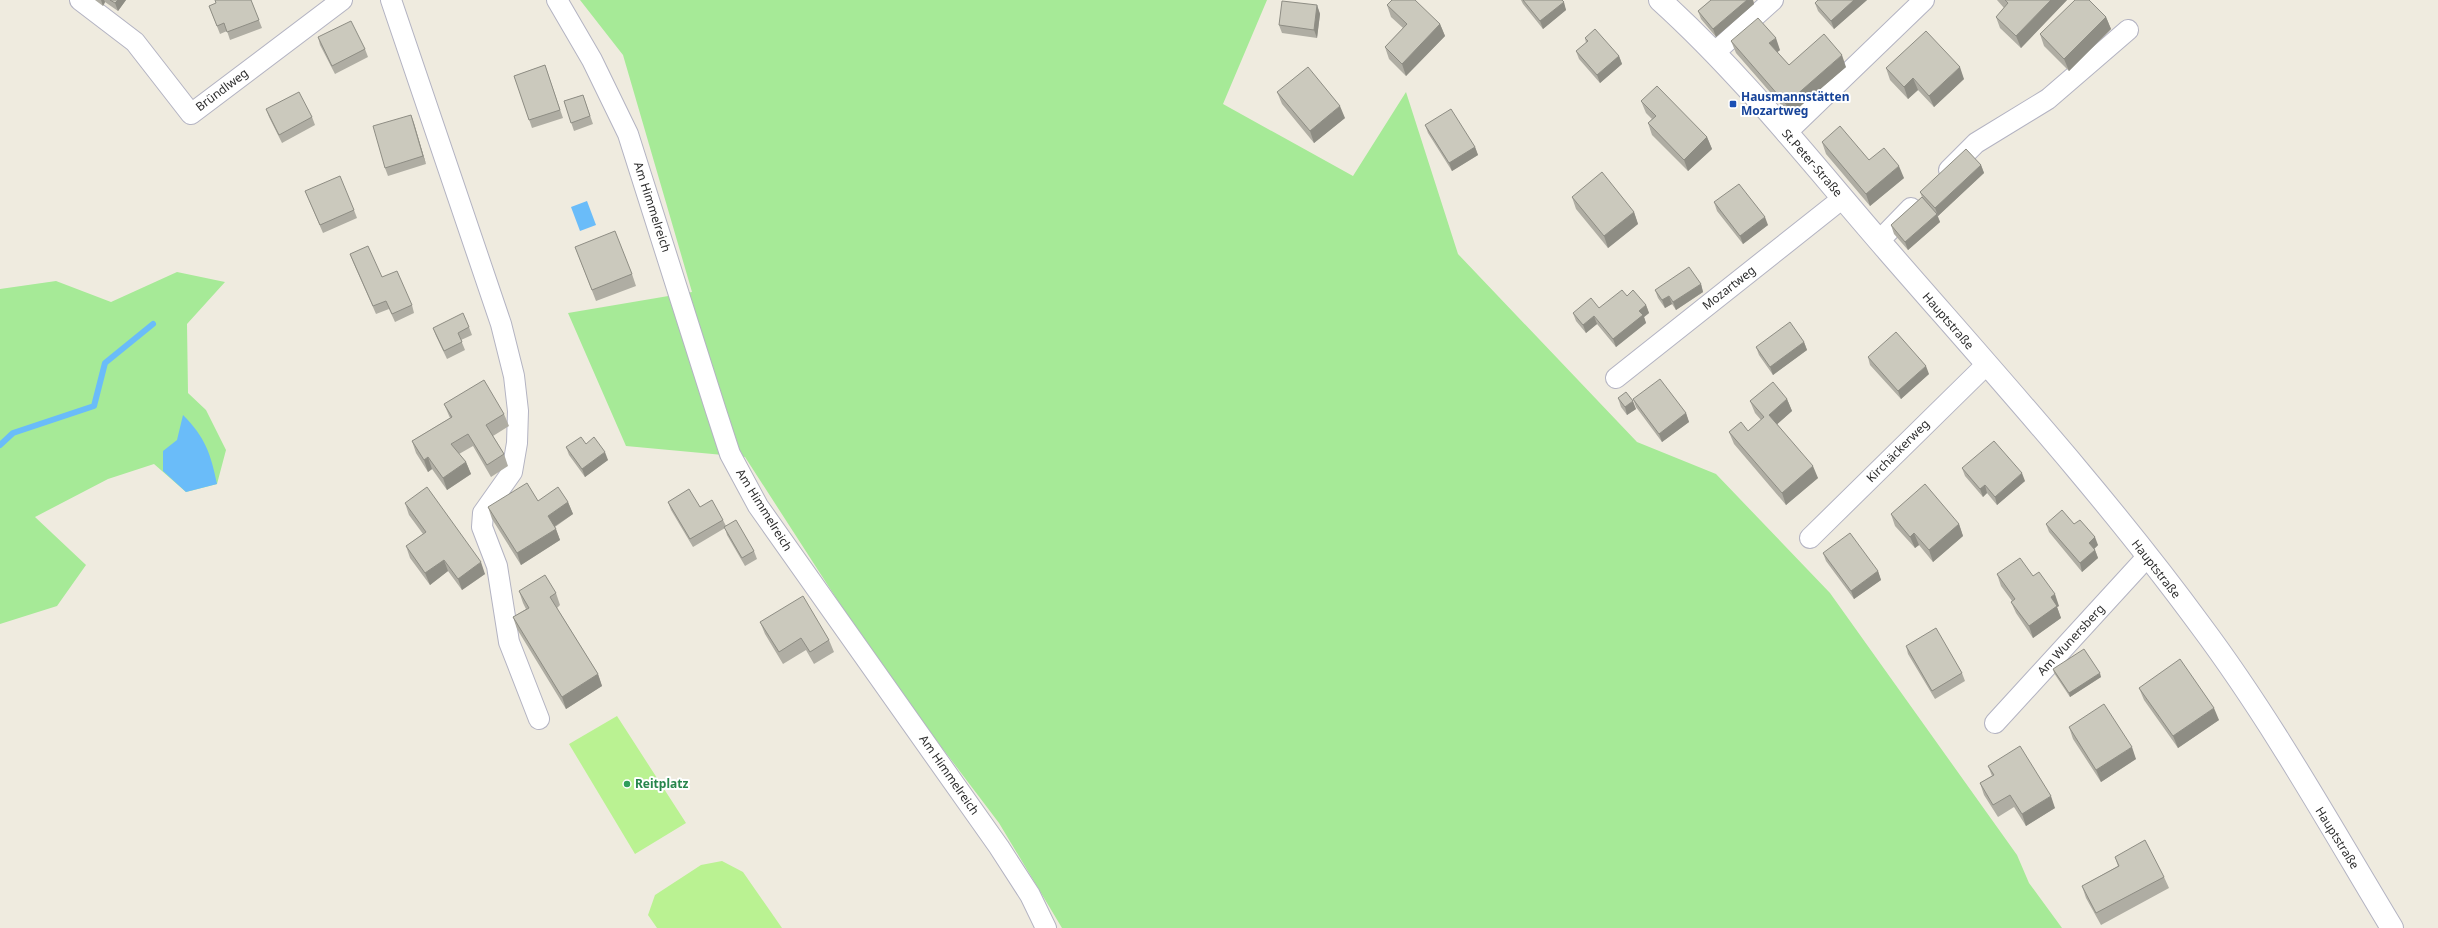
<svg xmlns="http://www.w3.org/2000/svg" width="2438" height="928" font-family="'Noto Sans',sans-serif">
<rect width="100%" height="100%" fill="#efebdf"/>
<path fill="#a6ea97" d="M580,0H1267L1223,104L1353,176L1406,92L1458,254L1637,442L1716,474L1830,593L2017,855L2029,883L2062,928H1062L999,823L880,666L745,457L626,446L568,313L692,292L623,55Z
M177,272L225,282L187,324L188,393L206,410L226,450L217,484L186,492L154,464L108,479L35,517L86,565L57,606L0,624V289L56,281L111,302Z"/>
<path fill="#baf292" d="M617,716L686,823L635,854L569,744Z
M722,861L743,872L782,928H657L648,915L655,895L701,865Z"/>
<path fill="#6abcf9" d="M587,201L596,225L580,231L571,207Z
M183,415C205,437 211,454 217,484L186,492L163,471V451L177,440Z"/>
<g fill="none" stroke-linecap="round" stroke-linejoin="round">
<path stroke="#6abcf9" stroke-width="6" d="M0,445L13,433L94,406L105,363L153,324"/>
<defs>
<path id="minor" d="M80,0L135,42L191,114L342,0
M391,0L501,324L514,376L518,411L517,443L512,472L483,513L482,527L497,566L509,642L539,719
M557,0L592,60L628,134L716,411L730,454L758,506L999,847L1030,895L1046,928
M1714,53L1773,0
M1786,133L1924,0
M1949,170L1976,143L2048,99L2128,30
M1879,241L1911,208
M1616,378L1843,198
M1810,538L1986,365
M1995,723L2147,557"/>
<path id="secondary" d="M1660,0C1744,76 1814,166 1888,251C1995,374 2105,495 2201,626C2272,721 2331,827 2392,928"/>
</defs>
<use href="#minor" stroke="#b3b3c2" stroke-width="22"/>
<use href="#secondary" stroke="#b3b3c2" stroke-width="24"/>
<use href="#minor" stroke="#fff" stroke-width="20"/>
<use href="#secondary" stroke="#fff" stroke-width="22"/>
</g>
<path fill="#afada3" d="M95,0H126L118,11L105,2L103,6Z
M251,0L262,28L230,40L227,31L220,34L209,6Z
M1521,0H1562L1566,10L1543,29L1523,4Z
M1711,0H1753L1754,4L1716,37L1701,19L1698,11Z
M1818,0H1867L1834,29L1818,11L1815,3Z
M1997,0H2067L2021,48L2000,28L1996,17L2004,8Z
M1317,5L1320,14L1317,38L1282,33L1279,25Z
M1387,5L1440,24L1445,36L1406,76L1389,59L1385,47L1403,28L1391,17Z
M2106,17L2111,29L2069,71L2044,46L2040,34Z
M318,37L365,49L368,57L335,74L320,45Z
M1585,38L1619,56L1622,64L1600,83L1579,59L1576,51L1586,43Z
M1731,41L1780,50L1777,52L1789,65L1846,67L1790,115L1736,53Z
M545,65L563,118L532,128L514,76Z
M1886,68L1964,79L1934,107L1918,90L1908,99L1890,80Z
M1277,92L1345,118L1314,143L1282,104Z
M583,95L593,124L574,131L564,101Z
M1641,101L1707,137L1712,149L1688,171L1652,135L1648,123L1652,119L1646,113Z
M266,109L312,117L315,125L282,143L269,117Z
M411,115L426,164L388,176L385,168Z
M1425,125L1475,147L1478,155L1452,171L1428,133Z
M1822,142L1869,160L1904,178L1870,206L1826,154Z
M1981,165L1984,173L1938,216H1937L1940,222L1908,250L1894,234L1891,225L1922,197L1920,192Z
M305,191L354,210L357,218L323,233Z
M1572,197L1634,212L1638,224L1608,248L1576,209Z
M1714,202L1768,225L1743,244L1717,211Z
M575,247L632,274L636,286L596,301Z
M350,254L382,277L412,305L414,313L395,322L389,309L376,314L353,262Z
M1701,284L1703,292L1676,310L1672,304L1665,308L1658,298L1655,290Z
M1627,296L1646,305L1649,313L1644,317L1646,323L1616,347L1597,324L1586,333L1576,321L1573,313L1599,308Z
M469,327L472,335L461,340L465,350L447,359L436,336L433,328Z
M1804,342L1807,350L1773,375L1759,355L1756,347Z
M1868,357L1929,374L1901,399L1870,365Z
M1618,398L1636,409L1627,415L1621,407Z
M1633,399L1686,413L1689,422L1662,442L1636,407Z
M1787,399L1792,411L1777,424L1818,478L1786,505L1734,444L1729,432L1748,431L1761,420L1755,413L1750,401Z
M444,404L504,414L509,426L493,436L504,454L508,466L491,477L473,446L459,454L466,462L471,474L447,490L432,469L428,472L416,453L412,441L450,418Z
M586,444L608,460L585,477L569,455L566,447Z
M1962,468L2025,481L1997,505L1987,493L1983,497L1965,476Z
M538,501L568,502L573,514L555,527L560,540L521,565L492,519L488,507Z
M668,502L700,507L723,520L726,526L754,551L757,559L745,566L727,535L725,528L693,547L671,510Z
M405,503L485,574L462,590L448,571L430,585L410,558L406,546L423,534L409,515Z
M1891,514L1959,524L1963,536L1933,562L1919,545L1915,548L1895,526Z
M2046,524H2074L2098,545L2094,549L2095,550L2098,558L2082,572L2049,532Z
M1823,553L1878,571L1881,580L1854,599L1826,561Z
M1997,574L2033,576L2059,606L2057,607L2061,618L2033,638L2016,613L2011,602L2012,601L2001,586Z
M519,591L556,593L560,605L557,608L598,674L602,686L566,709L517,629L513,617L526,609L523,603Z
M760,622L829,640L834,652L814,664L806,650L783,664L765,634Z
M1906,646L1962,673L1965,681L1935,699L1908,654Z
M2053,669L2101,677L2070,697L2054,673Z
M2139,688L2219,720L2178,748L2144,700Z
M2069,727L2136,759L2101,782L2073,739Z
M1988,766L2055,808L2026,826L2014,807L1998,817L1984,795L1980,783L1992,776Z
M2115,857L2164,877L2169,888L2101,925L2086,898L2082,886L2118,866Z"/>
<path fill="#8e8d84" d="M101,0H104L105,2L103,6Z
M118,0H126L118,11L115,3Z
M1747,0H1753L1754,4L1716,37L1713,29Z
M1854,0H1867L1834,29L1831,21Z
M2051,0H2067L2021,48L2016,36Z
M1564,2L1566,10L1543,29L1540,21Z
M1317,5L1320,14L1317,38L1314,30Z
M2106,17L2111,29L2069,71L2064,59Z
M1440,24L1445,36L1406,76L1402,64Z
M1776,38L1780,50L1774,55L1769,43Z
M1842,55L1846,67L1790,115L1786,104Z
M1619,56L1622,64L1600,83L1597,75Z
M1960,67L1964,79L1934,107L1929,96Z
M1913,78L1918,90L1908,99L1904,87Z
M1340,106L1345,118L1314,143L1310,131Z
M411,115L414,123L426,164L423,156Z
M1707,137L1712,149L1688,171L1684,160Z
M1475,147L1478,155L1452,171L1449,163Z
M1981,165L1984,173L1938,216L1935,208Z
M1899,166L1904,178L1870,206L1866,194Z
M1634,212L1638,224L1608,248L1604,236Z
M1937,214L1940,222L1908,250L1905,242Z
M1765,217L1768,225L1743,244L1740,236Z
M1701,284L1703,292L1676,310L1673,302Z
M1669,296L1672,304L1665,308L1662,300Z
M1646,305L1649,313L1644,317L1646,323L1616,347L1613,339L1639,311Z
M1594,316L1597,324L1586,333L1583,325Z
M1804,342L1807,350L1773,375L1770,367Z
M1926,366L1929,374L1901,399L1898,391Z
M1787,399L1792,411L1774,427L1769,415Z
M1633,401L1636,409L1627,415L1625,407Z
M1686,413L1689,422L1662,442L1659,434Z
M605,452L608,460L585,477L582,469Z
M428,457L432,469L428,472L424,460Z
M466,462L471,474L447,490L443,478Z
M1813,466L1818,478L1786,505L1782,493Z
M2022,473L2025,481L1997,505L1995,497Z
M1985,485L1987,493L1983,497L1980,489Z
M568,502L573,514L552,528L548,516Z
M1959,524L1963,536L1933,562L1929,550Z
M556,529L560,540L521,565L517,553Z
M1914,533L1919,545L1915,548L1910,537Z
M2095,537L2098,545L2092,551L2089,543Z
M2095,550L2098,558L2082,572L2080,563Z
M444,560L448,571L430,585L425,573Z
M481,562L485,574L462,590L458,579Z
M1878,571L1881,580L1854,599L1851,591Z
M2055,594L2059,606L2057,607L2061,618L2033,638L2029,626L2051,597Z
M2100,673L2101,677L2070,697L2069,693Z
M598,674L602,686L566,709L562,697Z
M2214,708L2219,720L2178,748L2173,736Z
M2132,747L2136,759L2101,782L2096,770Z
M2051,796L2055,808L2026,826L2022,814Z"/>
<path fill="#cbc9bd" stroke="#8e8d84" d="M110,0H118L115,3Z
M215,0H251L259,20L227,32L224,23L217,26L209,6L216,3Z
M1392,0H1415L1440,24L1402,64L1385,47L1407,24L1387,5Z
M1523,0H1562L1564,2L1540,21Z
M1711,0H1747L1713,29L1698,11Z
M1818,0H1854L1831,21L1815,3Z
M2005,0H2051L2016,36L1996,17L2008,3Z
M2075,0H2089L2106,17L2064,59L2040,34Z
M1282,1L1317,5L1314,30L1279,25Z
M1758,18L1776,38L1769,43L1789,65L1824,34L1842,55L1786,104L1731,41Z
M351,21L365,49L332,66L318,37Z
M1595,29L1619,56L1597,75L1576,51L1588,41L1585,38Z
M1926,31L1960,67L1929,96L1913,78L1904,87L1886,68Z
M545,65L560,110L529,120L514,76Z
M1308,67L1340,106L1310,131L1277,92Z
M1657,86L1707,137L1684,160L1648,123L1656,116L1641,101Z
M299,92L312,117L279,135L266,109Z
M583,95L590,116L571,123L564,101Z
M1451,109L1475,147L1449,163L1425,125Z
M411,115L423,156L385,168L373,126Z
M1840,126L1869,160L1884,148L1899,166L1866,194L1822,142Z
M1966,149L1981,165L1935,208L1920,192Z
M1602,172L1634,212L1604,236L1572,197Z
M340,176L354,210L320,225L305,191Z
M1739,184L1765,217L1740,236L1714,202Z
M1922,197L1937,214L1905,242L1891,225Z
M615,231L632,274L592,290L575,247Z
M368,246L382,277L397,271L412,305L392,314L386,301L373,306L350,254Z
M1689,267L1701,284L1673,302L1669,296L1662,300L1655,290Z
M1622,290L1627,296L1633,290L1646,305L1639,311L1643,315L1613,339L1594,316L1583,325L1573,313L1591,298L1599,308Z
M463,313L469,327L458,333L462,342L444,351L433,328Z
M1790,322L1804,342L1770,367L1756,347Z
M1896,332L1926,366L1898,391L1868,357Z
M1660,379L1686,413L1659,434L1633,399Z
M484,380L504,414L486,425L504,454L487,465L468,434L451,444L466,462L443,478L428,457L424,460L412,441L452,417L444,404Z
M1773,382L1787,399L1769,415L1813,466L1782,493L1729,432L1741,422L1748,431L1764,417L1750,401Z
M1626,392L1633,401L1625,407L1618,398Z
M581,437L586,444L594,437L605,452L582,469L566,447Z
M1994,441L2022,473L1995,497L1985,485L1980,489L1962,468Z
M527,483L538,501L558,487L568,502L548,516L556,529L517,553L488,507Z
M1925,484L1959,524L1929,550L1914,533L1910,537L1891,514Z
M427,487L481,562L458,579L444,560L425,573L406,546L426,532L405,503Z
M689,489L700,507L712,500L723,520L690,539L668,502Z
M2062,510L2074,524L2080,520L2095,537L2089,543L2095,550L2080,563L2046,524Z
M736,520L754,551L742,558L724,527Z
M1850,533L1878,571L1851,591L1823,553Z
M2020,558L2033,576L2039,572L2055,594L2051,597L2057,606L2029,626L2011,602L2015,599L1997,574Z
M545,575L556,593L550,597L598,674L562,697L513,617L529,608L519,591Z
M803,596L829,640L810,652L801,638L779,652L760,622Z
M1936,628L1962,673L1932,691L1906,646Z
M2084,649L2100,673L2069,693L2053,669Z
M2180,659L2214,708L2173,736L2139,688Z
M2104,704L2132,747L2096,770L2069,727Z
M2020,746L2051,796L2022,814L2010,795L1993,805L1980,783L1994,775L1988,766Z
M2145,840L2164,877L2096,913L2082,886L2119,866L2115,857Z"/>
<rect fill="#1a4fb4" stroke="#fff" stroke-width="1.5" x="1729" y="100" width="8" height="8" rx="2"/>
<circle fill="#2e9e5b" stroke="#fff" stroke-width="1.5" cx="627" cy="784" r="4"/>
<g text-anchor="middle" stroke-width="4" stroke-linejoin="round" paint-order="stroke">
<g font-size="12" fill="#2d2d2d" stroke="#fff">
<text transform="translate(222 90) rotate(-37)" y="4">Bründlweg</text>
<text transform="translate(1812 163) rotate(49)" y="4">St.Peter-Straße</text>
<text transform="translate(652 207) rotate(72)" y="4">Am Himmelreich</text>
<text transform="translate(1729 288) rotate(-38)" y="4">Mozartweg</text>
<text transform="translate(1948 321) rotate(49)" y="4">Hauptstraße</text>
<text transform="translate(1898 451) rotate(-45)" y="4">Kirchäckerweg</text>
<text transform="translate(764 510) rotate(58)" y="4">Am Himmelreich</text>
<text transform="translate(2156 569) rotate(52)" y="4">Hauptstraße</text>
<text transform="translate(2071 640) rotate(-47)" y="4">Am Wunersberg</text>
<text transform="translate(949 775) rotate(55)" y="4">Am Himmelreich</text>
<text transform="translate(2337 838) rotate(58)" y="4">Hauptstraße</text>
</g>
<g font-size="12" font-weight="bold" fill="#164399" stroke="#fff" text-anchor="start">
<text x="1741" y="101">Hausmannstätten<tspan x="1741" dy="14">Mozartweg</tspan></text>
</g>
<g font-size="12" font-weight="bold" fill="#27864d" stroke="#fff" text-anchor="start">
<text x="635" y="788">Reitplatz</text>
</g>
</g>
</svg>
